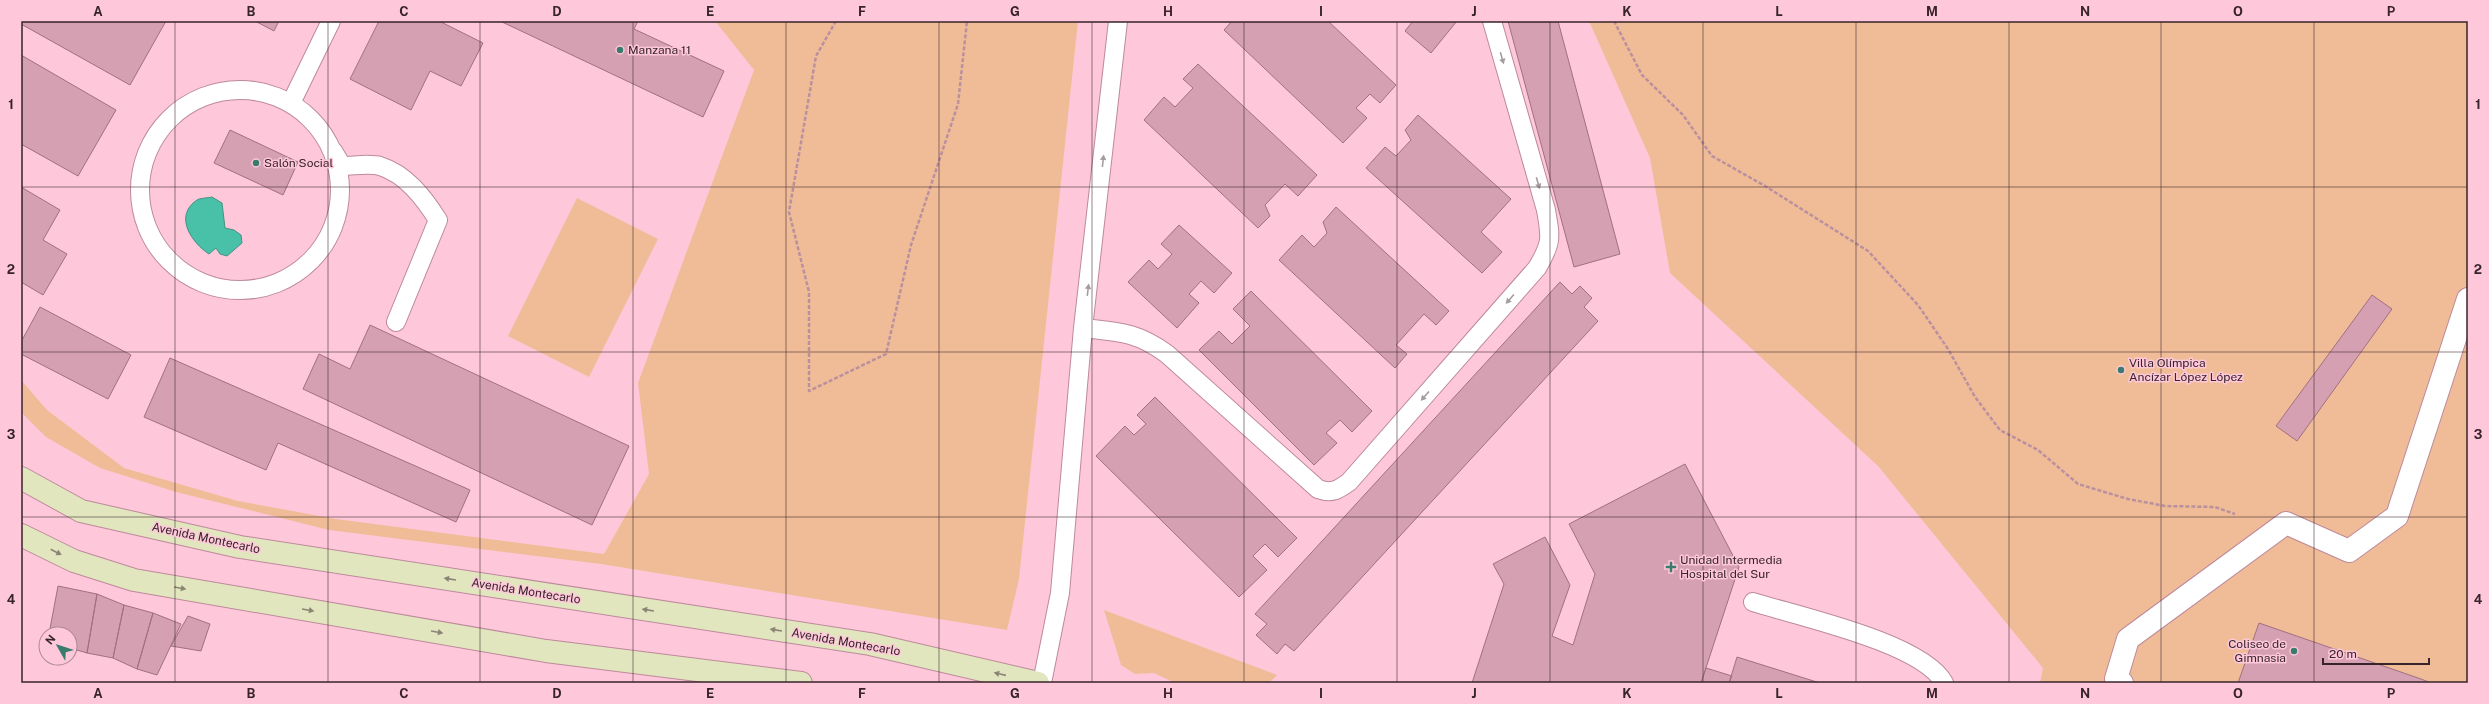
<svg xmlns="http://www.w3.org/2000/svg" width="2489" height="704" font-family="'Public Sans',sans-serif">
<rect width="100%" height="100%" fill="#fec8da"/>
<path fill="#f0bc98" d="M715,21H1078L1019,579L1007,630L601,564L329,530L176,492L100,468L46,437L21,412V380L47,410L124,468L238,501L336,519L604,554L649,474L638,383L754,70Z
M1589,21H2468V683H2040L2043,668L1878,466L1670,273L1650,158Z
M577,198L658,239L589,377L508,336Z
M1104,610L1277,675L1269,683H1175L1154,673L1135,674L1121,665Z"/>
<path fill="#49c1a8" stroke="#449282" d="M212,197L222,203L225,228L234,230L241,235L242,243L227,256L220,254L216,248L209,254C192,243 173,216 197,200C200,198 208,198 212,197Z"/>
<path fill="#d4a0b2" stroke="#a17081" d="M21,21H166L130,85L21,24Z
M255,21H279L274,31Z
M379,21H439L483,43L461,86L430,71L411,110L350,79Z
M500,21H638L634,29L724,71L703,117Z
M1232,21H1328L1396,85L1380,103L1370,94L1356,108L1367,118L1343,143L1224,30Z
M1413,21H1457L1431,53L1405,31Z
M1508,21H1558L1620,254L1574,267Z
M21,55L116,110L78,176L21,144Z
M1198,64L1317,175L1298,196L1285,184L1265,205L1270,216L1258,228L1144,120L1164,97L1175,107L1193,88L1183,79Z
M1418,115L1511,199L1481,232L1502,252L1482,273L1366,168L1385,147L1396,156L1411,140L1405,130Z
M230,130L298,162L283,195L214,163Z
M21,187L60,210L43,240L67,254L43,295L21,282Z
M1336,207L1449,311L1436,325L1424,314L1396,345L1407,354L1395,368L1279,260L1302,235L1314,247L1327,233L1323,222Z
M1179,225L1232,273L1214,293L1201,281L1189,294L1199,303L1177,328L1128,282L1149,260L1158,269L1172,254L1161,244Z
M1560,282L1572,294L1580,286L1592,298L1584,307L1598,321L1294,651L1285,644L1277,654L1256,635L1267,624L1255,614Z
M1251,291L1372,411L1352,432L1340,420L1326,433L1337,443L1314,465L1199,350L1219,331L1232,344L1250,326L1233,309Z
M2372,295L2392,309L2297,441L2276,426Z
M40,307L131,355L108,399L21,354V342Z
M370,325L629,446L592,525L303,389L319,354L350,369Z
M170,358L470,490L456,522L278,443L266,470L144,417Z
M1155,397L1297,538L1278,557L1265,544L1253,556L1267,570L1239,597L1096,456L1125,426L1134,435L1146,424L1137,415Z
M1685,464L1739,567L1701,683H1472L1504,584L1493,564L1545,537L1570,585L1552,636L1573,645L1595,574L1569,524Z
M58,586L97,594L87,653L70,648V634H49Z
M97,594L124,605L113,658L87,653Z
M124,605L153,613L137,669L113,658Z
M153,613L181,624L157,675L137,669Z
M188,616L210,624L201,651L171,646Z
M2259,623L2421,679L2431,683H2238Z
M1737,657L1820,683H1729Z
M1706,668L1732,676L1729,683H1701Z"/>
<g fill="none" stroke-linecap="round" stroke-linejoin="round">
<defs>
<path id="service" d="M140 190a100 100 0 1 1 200 0a100 100 0 1 1-200 0Z
M291,103L331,21
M333,151L342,166C354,166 369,163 380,166C406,174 424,198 438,220L396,322
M1083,328C1119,332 1137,332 1167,354L1318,489C1332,494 1338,490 1349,482L1537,268C1552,243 1551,238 1546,210L1492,21
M1753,602C1797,616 1923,643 1944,683
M1042,683L1060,593L1083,328L1118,21"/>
<path id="pedestrian" d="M2122,683L2116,679L2128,639L2286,523L2349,551L2397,516L2468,299"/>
<path id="secondary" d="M21,478L81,511L240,547L870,644L1038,683
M21,535L74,561L134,580L546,651L801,683"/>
</defs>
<use href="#service" stroke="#bd8a9b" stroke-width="20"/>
<use href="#pedestrian" stroke="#bd8a9b" stroke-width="24"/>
<use href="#secondary" stroke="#bd8a9b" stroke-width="24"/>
<path stroke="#ba909e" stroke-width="2.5" stroke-dasharray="4 2" stroke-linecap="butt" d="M836,21L816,56L789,212L809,292V391L886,354L911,245L958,104L967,21
M1614,21L1642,75L1683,115L1712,156L1765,186L1868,251L1918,305L1948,349L1975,397L2000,430L2038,450L2078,484L2128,499L2165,506L2215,507L2235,514"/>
<use href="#service" stroke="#fff" stroke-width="18"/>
<use href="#pedestrian" stroke="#fff" stroke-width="22"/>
<use href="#secondary" stroke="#e1e6be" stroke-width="22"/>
</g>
<defs><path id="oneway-solid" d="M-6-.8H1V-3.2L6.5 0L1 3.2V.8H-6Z"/></defs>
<g fill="#a59c9f">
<use href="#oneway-solid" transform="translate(1502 58) rotate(74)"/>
<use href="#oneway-solid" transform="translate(1103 161) rotate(-84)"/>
<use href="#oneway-solid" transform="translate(1538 183) rotate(74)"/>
<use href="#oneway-solid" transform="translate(1088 290) rotate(-83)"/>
<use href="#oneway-solid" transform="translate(1510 299) rotate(131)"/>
<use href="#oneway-solid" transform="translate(1425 396) rotate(131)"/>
</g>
<g fill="#8c8474">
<use href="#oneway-solid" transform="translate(56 552) rotate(27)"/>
<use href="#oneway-solid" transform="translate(450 579) rotate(-171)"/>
<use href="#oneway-solid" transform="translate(180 588) rotate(10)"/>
<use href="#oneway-solid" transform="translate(308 610) rotate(10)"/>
<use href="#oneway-solid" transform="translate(648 610) rotate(-171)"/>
<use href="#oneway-solid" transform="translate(776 630) rotate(-171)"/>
<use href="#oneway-solid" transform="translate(437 632) rotate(10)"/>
<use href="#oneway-solid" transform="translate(1000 674) rotate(-167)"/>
</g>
<path fill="none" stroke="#37232a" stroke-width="1" stroke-opacity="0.55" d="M175,21V683M328,21V683M480,21V683M633,21V683M786,21V683M939,21V683M1092,21V683M1244,21V683M1397,21V683M1550,21V683M1703,21V683M1856,21V683M2009,21V683M2161,21V683M2314,21V683M21,187H2468M21,352H2468M21,517H2468"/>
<g fill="#397b6c" stroke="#fec8da" stroke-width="1.5">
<circle cx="620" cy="50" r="4"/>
<circle cx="256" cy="163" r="4"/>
<circle cx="2121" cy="370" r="4"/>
<path d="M1669 561h4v4h4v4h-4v4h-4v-4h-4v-4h4z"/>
<circle cx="2294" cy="651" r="4"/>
</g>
<g text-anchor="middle" stroke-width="3" stroke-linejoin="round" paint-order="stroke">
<g font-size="12" fill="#37232a" stroke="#fec8da" text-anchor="start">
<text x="628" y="54">Manzana 11</text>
<text x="264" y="167">Salón Social</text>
<text x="2129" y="367">Villa Olímpica<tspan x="2129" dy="14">Ancízar López López</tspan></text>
<text x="1680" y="564">Unidad Intermedia<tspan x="1680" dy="14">Hospital del Sur</tspan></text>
<text x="2286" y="648" text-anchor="end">Coliseo de<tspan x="2286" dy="14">Gimnasia</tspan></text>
</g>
<g font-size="12" fill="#37232a" stroke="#fec8da">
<text transform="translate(206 538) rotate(12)" y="4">Avenida Montecarlo</text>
<text transform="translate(526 591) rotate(9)" y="4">Avenida Montecarlo</text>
<text transform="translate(846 642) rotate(10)" y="4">Avenida Montecarlo</text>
</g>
</g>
<rect width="2489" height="704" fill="none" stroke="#fec8da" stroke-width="44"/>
<g transform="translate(58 646) rotate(309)"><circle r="19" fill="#fec8da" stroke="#ae8694"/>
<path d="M0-3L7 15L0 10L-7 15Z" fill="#397b6c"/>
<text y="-6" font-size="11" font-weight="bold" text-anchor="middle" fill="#37232a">N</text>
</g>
<path d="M2323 658v6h106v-6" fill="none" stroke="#37232a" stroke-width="2"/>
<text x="2329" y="658" font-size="12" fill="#37232a" stroke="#fec8da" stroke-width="3" paint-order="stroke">20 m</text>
<rect x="22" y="22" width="2445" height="660" fill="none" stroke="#37232a" stroke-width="1.5"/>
<g font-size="13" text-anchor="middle" font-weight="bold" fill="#37232a">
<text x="98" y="16">A</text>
<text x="251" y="16">B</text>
<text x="404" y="16">C</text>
<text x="557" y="16">D</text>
<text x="710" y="16">E</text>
<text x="862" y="16">F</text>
<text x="1015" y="16">G</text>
<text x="1168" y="16">H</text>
<text x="1321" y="16">I</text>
<text x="1474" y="16">J</text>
<text x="1627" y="16">K</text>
<text x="1779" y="16">L</text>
<text x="1932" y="16">M</text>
<text x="2085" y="16">N</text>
<text x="2238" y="16">O</text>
<text x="2391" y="16">P</text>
<text x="11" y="109">1</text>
<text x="2478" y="109">1</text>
<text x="11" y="274">2</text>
<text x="2478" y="274">2</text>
<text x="11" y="439">3</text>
<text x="2478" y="439">3</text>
<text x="11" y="604">4</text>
<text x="2478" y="604">4</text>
<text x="98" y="698">A</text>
<text x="251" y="698">B</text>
<text x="404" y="698">C</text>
<text x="557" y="698">D</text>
<text x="710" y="698">E</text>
<text x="862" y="698">F</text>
<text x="1015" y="698">G</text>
<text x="1168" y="698">H</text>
<text x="1321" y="698">I</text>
<text x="1474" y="698">J</text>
<text x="1627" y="698">K</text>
<text x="1779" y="698">L</text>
<text x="1932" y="698">M</text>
<text x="2085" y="698">N</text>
<text x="2238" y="698">O</text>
<text x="2391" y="698">P</text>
</g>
</svg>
